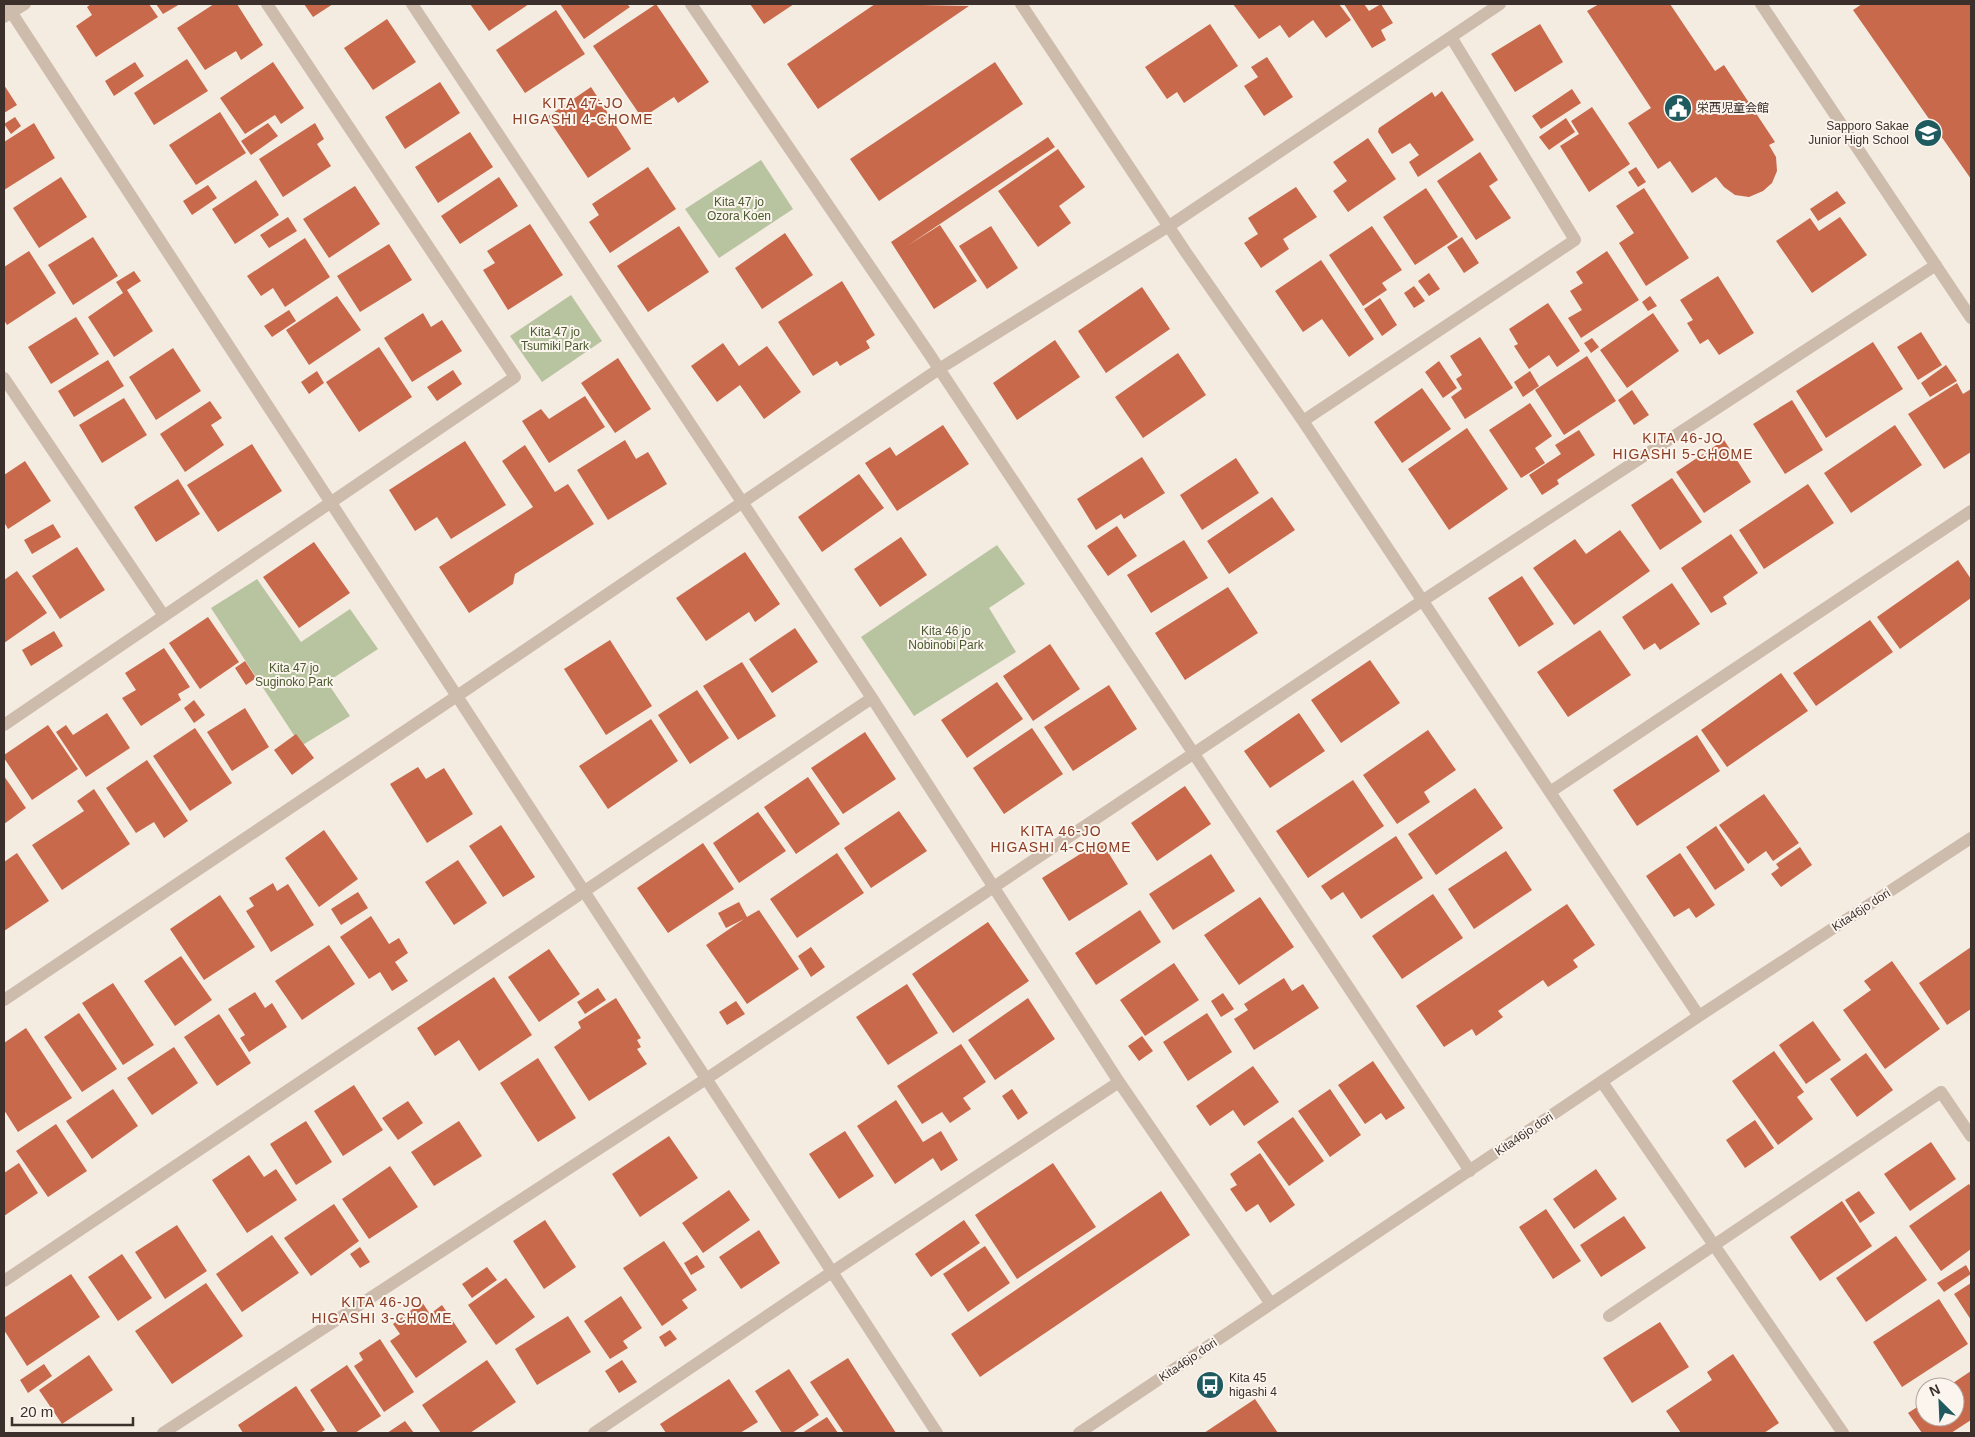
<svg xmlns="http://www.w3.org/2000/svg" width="1975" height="1437" font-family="Arial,'Noto Sans JP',sans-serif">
<rect width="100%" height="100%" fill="#f4ebe1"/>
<path fill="#b8c4a0" d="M761,160L793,209L719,258L685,209Z
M571,295L602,341L542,382L510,336Z
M997,545L1025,584L989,608L1016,652L914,716L861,637Z
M257,579L301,642L350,609L378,649L327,682L350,716L301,746L211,608Z"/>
<path fill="#c8694b" d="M91,4H149L158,17L96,57L76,26L92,15L87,7Z
M156,4H180L163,14Z
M214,4H237L263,45L241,60L236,51L205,70L177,28Z
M304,4H333L313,17Z
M470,4H529L489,31Z
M560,4H627L630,7L584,39Z
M656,4L709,82L678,103L674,97L642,118L593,46Z
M750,4H794L764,24Z
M875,4L969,6L818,109L787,64Z
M1233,4H1339L1351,20L1326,38L1313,20L1289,38L1280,25L1259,39Z
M1344,4H1364L1369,11L1381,4L1393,23L1381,30L1386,40L1372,48Z
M1599,4H1670L1715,71L1724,65L1775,142L1769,145L1776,157L1777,171L1772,183L1763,191L1749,197L1735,195L1724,187L1716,177L1692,193L1670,161L1658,169L1628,123L1651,108L1587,11Z
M1862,4H1971V179L1853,10Z
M556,10L585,54L525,93L496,50Z
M387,19L416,62L373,90L344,48Z
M1210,24L1238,66L1184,103L1177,92L1167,99L1145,67Z
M1540,24L1563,62L1515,92L1491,54Z
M1267,57L1293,97L1264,116L1244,86L1258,77L1251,67Z
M187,59L208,91L154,125L134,93Z
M135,62L144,76L114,96L105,81Z
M273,62L304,108L281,124L275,115L245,134L220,98Z
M995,62L1023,104L879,201L850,159Z
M440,82L460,113L405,149L385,117Z
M4,85L17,105L4,113Z
M591,87L631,149L588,178L547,117Z
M1572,89L1581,103L1541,129L1532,116Z
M1442,91L1474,140L1418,177L1409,162L1419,155L1410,143L1392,154L1378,132L1379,128L1432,92L1435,97Z
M1592,107L1630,164L1589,192L1560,146L1579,134L1571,121Z
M220,112L246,153L196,185L169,145Z
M15,117L21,126L11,134L4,124Z
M1566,118L1575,132L1549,150L1539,137Z
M34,123L55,158L4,190V142Z
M268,123L278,136L251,155L241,141Z
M315,123L324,139L317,144L331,166L283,197L259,159Z
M470,132L493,167L438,203L415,167Z
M1048,137L1055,147L907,246L940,225L977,281L934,309L891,242Z
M1368,138L1396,179L1348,212L1333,191L1347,181L1333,162Z
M1058,149L1085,187L1059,206L1071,223L1038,247L998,191Z
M1480,152L1498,180L1489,186L1511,218L1476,240L1437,181Z
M648,167L676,209L610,253L589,222L599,215L592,204Z
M1636,167L1646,182L1638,187L1628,172Z
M61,177L87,217L39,248L13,208Z
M499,177L518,206L460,244L441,216Z
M256,180L279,215L235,244L212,209Z
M208,185L217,198L192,215L183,201Z
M355,186L380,224L329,258L303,219Z
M1296,187L1317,217L1283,239L1289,249L1261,268L1244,243L1258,234L1248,218Z
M1426,188L1458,237L1415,265L1383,217Z
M1644,188L1689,258L1646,286L1619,243L1634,233L1616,206Z
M1837,191L1846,203L1818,221L1810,209Z
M288,217L297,231L269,248L260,235Z
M1840,217L1867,255L1812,293L1776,241L1810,218L1819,231Z
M530,224L563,275L508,310L483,270L495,263L487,251Z
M679,226L709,272L648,312L617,266Z
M991,226L1018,268L987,289L959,246Z
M1372,226L1402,270L1382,283L1387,290L1363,306L1329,255Z
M785,233L813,275L762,309L735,268Z
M93,237L118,276L73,305L48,265Z
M1462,237L1479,263L1464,273L1447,247Z
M305,238L330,277L285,307L273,288L261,296L247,276Z
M389,244L412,280L360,312L337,276Z
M29,251L56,293L7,325L4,320V267Z
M1607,251L1639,300L1581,338L1568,318L1582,310L1570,291L1583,283L1576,272Z
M1321,260L1374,339L1349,357L1322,319L1303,332L1275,291Z
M134,271L141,281L127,290L153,331L114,357L88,317L123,293L116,282Z
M1429,273L1440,289L1429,296L1418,281Z
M1718,276L1754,333L1719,355L1708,339L1700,344L1687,323L1693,320L1680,300Z
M842,281L875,335L866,341L870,348L840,366L837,361L813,376L778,322Z
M1414,286L1425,301L1414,308L1404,293Z
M1142,287L1170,329L1106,373L1078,331Z
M337,296L361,330L309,365L286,330Z
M1650,296L1657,306L1648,311L1642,302Z
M1380,298L1397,325L1382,336L1364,309Z
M1548,303L1580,351L1557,367L1549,355L1529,369L1514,346L1518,344L1509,329Z
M289,310L296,321L272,337L264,326Z
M423,313L431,327L442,320L462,351L412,382L384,338Z
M1653,313L1679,351L1627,388L1600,350Z
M76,317L99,354L51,384L28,347Z
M1921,332L1942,365L1918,380L1897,347Z
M1480,337L1513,388L1465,419L1451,397L1462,389L1456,379L1462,375L1450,356Z
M1592,338L1599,347L1591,353L1584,343Z
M1055,340L1080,377L1017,420L993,383Z
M1873,342L1903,389L1826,438L1796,391Z
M723,343L739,366L767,346L801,392L764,419L740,385L717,402L691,366Z
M379,347L412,397L359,432L326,382Z
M173,348L201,391L156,420L129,377Z
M1178,353L1206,395L1143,438L1115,397Z
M1587,356L1616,401L1564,435L1535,390Z
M618,358L651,409L615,433L581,383Z
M108,360L124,386L74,417L58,391Z
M1439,361L1457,388L1443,398L1425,372Z
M1946,365L1957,381L1930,397L1921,383Z
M453,370L462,384L437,401L427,387Z
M317,371L324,383L309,394L301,382Z
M1530,371L1539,386L1523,397L1514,382Z
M1957,383L1963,394L1971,389V452L1944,469L1908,414Z
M1422,388L1451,429L1402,463L1374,422Z
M1632,390L1649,415L1634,425L1618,400Z
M585,396L605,427L549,463L522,421L541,409L549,419Z
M124,398L147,435L102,463L79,425Z
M1792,400L1823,450L1785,474L1753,424Z
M210,401L222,418L211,425L224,445L185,472L160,434Z
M1530,403L1552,436L1535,448L1545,463L1521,478L1489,430Z
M943,425L969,464L897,511L865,463L890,447L896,456Z
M1895,425L1922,465L1851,513L1824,473Z
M1467,428L1508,489L1449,530L1408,469Z
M1579,430L1595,455L1557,480L1559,484L1542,495L1529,475L1561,454L1555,445Z
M625,440L636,459L648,452L667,484L608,520L577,470Z
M1724,440L1751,482L1704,513L1676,472Z
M465,441L506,505L451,539L437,517L415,531L389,490Z
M252,444L282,491L218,532L187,485Z
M525,445L555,492L568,484L594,524L515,574L513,584L469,613L439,567L533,507L502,461Z
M1142,457L1165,493L1124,519L1121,514L1096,530L1077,499Z
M1236,458L1259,493L1202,530L1180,495Z
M25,461L51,501L8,529L4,522V475Z
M859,474L884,508L822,552L798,517Z
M1672,478L1702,522L1660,550L1631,505Z
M178,479L200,514L156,542L134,507Z
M1808,484L1834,523L1764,569L1739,530Z
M1272,497L1295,530L1229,574L1207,541Z
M53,524L61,537L32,554L24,540Z
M1117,526L1137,556L1108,576L1087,546Z
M1620,530L1650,571L1574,625L1533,568L1575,539L1586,554Z
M1731,534L1758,573L1723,597L1727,604L1711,613L1681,568Z
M901,537L927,575L880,607L854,569Z
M1184,540L1208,578L1151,613L1127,575Z
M314,542L350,593L299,628L263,577Z
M77,547L105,590L60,619L32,576Z
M745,552L780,604L755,622L749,612L706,641L676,598Z
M1958,560L1971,579V598L1900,649L1877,617Z
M17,571L47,613L4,643V580Z
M1522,576L1554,624L1519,647L1488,598Z
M1672,583L1700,624L1660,650L1655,643L1644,650L1622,617Z
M1228,587L1258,633L1185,680L1155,633Z
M208,617L239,662L200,689L169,643Z
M1870,620L1893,652L1816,706L1793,673Z
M795,628L818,662L772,693L749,659Z
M1600,630L1631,675L1568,717L1537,672Z
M54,631L63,646L31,666L22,650Z
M610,640L652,706L606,735L564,669Z
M1050,644L1080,689L1033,721L1003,676Z
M164,648L190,687L178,694L181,700L141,726L122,698L136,690L125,673Z
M1370,660L1400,703L1341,743L1311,700Z
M245,661L256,678L246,685L235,668Z
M742,662L776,716L738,740L703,686Z
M1781,673L1808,711L1727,767L1701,730Z
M997,682L1023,719L967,758L941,720Z
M1109,685L1137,729L1073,771L1044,727Z
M697,690L729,738L690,764L658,715Z
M194,700L205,715L194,723L184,708Z
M245,708L269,747L232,771L207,732Z
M107,713L130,748L86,777L56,732L66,725L73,735Z
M1299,713L1325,751L1270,788L1244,751Z
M651,719L678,761L608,809L579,766Z
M48,725L78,769L32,800L4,758V755Z
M195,728L232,783L190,811L153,756Z
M1032,728L1063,774L1004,814L973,768Z
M1428,730L1456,770L1424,792L1430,802L1397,824L1363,775Z
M865,732L896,779L843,814L811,768Z
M296,734L314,758L292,775L274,750Z
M1697,735L1720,771L1637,826L1613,790Z
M147,760L188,821L164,838L154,822L136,833L106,788Z
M418,767L426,779L444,768L473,814L427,843L390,784Z
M4,776L26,808L4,824Z
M808,777L840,824L796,854L764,807Z
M1353,780L1384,826L1308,878L1276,831Z
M1185,786L1211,824L1157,861L1131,823Z
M1475,788L1503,828L1436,875L1408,834Z
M94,789L130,844L62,890L32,845L84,811L77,801Z
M1764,794L1799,843L1773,861L1766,851L1748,864L1719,825Z
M899,811L927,851L871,888L844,848Z
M758,812L786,851L739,883L713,843Z
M501,825L535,877L503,897L469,846Z
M1716,826L1745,870L1715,890L1686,847Z
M324,830L358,879L319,907L285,858Z
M1396,836L1423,878L1361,919L1343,892L1331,900L1321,886Z
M1101,841L1128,884L1069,921L1042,878Z
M703,843L734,889L668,933L637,888Z
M1800,847L1812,865L1781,887L1771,874L1779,868L1776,864Z
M1506,851L1532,890L1474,929L1448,889Z
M17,853L49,901L4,931V862Z
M837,853L864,893L797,938L770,899Z
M1680,853L1715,905L1696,918L1689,908L1674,917L1646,876Z
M1211,854L1235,891L1173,930L1149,894Z
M458,860L487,903L454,925L425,882Z
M273,883L277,891L288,884L314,925L271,952L246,911L254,906L249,898Z
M358,892L368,908L341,925L331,909Z
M1433,894L1463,938L1402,979L1372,936Z
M220,895L255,947L204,980L170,929Z
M1260,897L1294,947L1239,985L1204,935Z
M739,902L747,917L759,910L799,969L747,1004L706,945L744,919L726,928L718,913Z
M1567,904L1595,945L1573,960L1578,967L1548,987L1543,980L1498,1011L1503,1017L1476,1036L1472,1029L1444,1047L1416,1006Z
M1140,910L1161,942L1096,985L1075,953Z
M371,916L389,944L399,938L408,953L395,962L408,981L392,991L380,972L369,979L340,937Z
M988,922L1029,981L953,1033L912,974Z
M329,945L355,984L302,1020L275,981Z
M811,947L825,967L811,977L798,956Z
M1971,947V1009L1947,1025L1919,983Z
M549,949L580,994L539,1022L508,977Z
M181,956L212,1000L175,1026L144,981Z
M1892,961L1940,1029L1885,1069L1843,1010L1871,990L1864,981Z
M1174,963L1199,1000L1145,1036L1120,1000Z
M494,977L532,1035L479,1071L459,1040L435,1056L417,1028Z
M1284,978L1292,991L1303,984L1319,1008L1254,1050L1234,1019L1248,1010L1244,1004Z
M113,983L154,1045L123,1065L82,1003Z
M907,984L938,1033L888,1065L856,1017Z
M598,988L606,1000L585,1014L577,1002Z
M255,992L265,1008L272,1003L287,1027L249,1052L240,1038L245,1035L228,1009Z
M1223,993L1234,1009L1221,1017L1211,1001Z
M616,998L641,1038L637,1040L641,1047L637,1049L647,1064L589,1101L554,1047L581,1028L578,1022Z
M1028,998L1055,1039L995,1080L968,1040Z
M736,1001L745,1014L727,1025L719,1012Z
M79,1013L117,1069L82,1092L44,1037Z
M1207,1013L1232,1052L1188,1081L1163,1042Z
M219,1014L251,1063L217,1086L184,1037Z
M1813,1021L1841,1060L1806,1084L1779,1045Z
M26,1028L72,1098L18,1132L4,1110V1043Z
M1142,1036L1153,1051L1139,1061L1128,1046Z
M961,1044L986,1082L963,1098L971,1109L950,1123L942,1112L922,1124L897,1086Z
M174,1047L198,1083L152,1115L127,1078Z
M1774,1051L1804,1092L1797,1097L1813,1119L1778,1145L1732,1081Z
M1866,1053L1893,1090L1857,1117L1830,1079Z
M538,1058L576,1118L538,1142L500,1083Z
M1373,1061L1405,1108L1386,1120L1381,1113L1365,1124L1338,1085Z
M1253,1066L1279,1102L1244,1126L1233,1110L1210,1126L1196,1106Z
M354,1085L383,1130L343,1156L314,1111Z
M113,1089L138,1126L92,1159L66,1121Z
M1012,1089L1028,1113L1018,1120L1002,1096Z
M1330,1089L1361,1135L1330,1157L1298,1111Z
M896,1100L923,1142L941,1131L958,1160L941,1171L933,1158L895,1184L857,1126Z
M408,1101L423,1123L398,1140L382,1118Z
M1293,1117L1324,1161L1289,1186L1257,1142Z
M1755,1120L1774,1148L1745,1168L1726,1140Z
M306,1121L332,1162L296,1185L270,1144Z
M459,1121L482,1156L434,1186L411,1152Z
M56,1124L87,1171L48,1197L16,1151Z
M845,1131L874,1176L839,1199L809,1154Z
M669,1136L698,1178L640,1217L612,1174Z
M1931,1142L1956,1179L1910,1211L1884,1174Z
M1260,1153L1295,1205L1270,1223L1258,1204L1246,1212L1230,1189L1237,1185L1230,1174Z
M249,1155L264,1177L276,1169L297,1200L247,1233L212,1180Z
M19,1163L38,1193L4,1216V1173Z
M1053,1163L1096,1227L1017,1279L975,1215Z
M390,1166L418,1207L369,1239L342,1199Z
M1596,1169L1617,1199L1574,1229L1553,1199Z
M1969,1184L1971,1187V1249L1941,1271L1909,1226Z
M729,1190L750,1220L703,1253L682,1223Z
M1161,1191L1190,1235L980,1377L951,1334Z
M1859,1191L1875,1213L1860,1223L1845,1200Z
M1842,1201L1872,1246L1820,1281L1790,1237Z
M334,1204L359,1241L311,1276L284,1238Z
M1546,1209L1581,1261L1553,1279L1519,1227Z
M1624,1216L1646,1248L1601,1277L1580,1245Z
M545,1220L576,1267L544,1289L513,1241Z
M964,1220L980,1243L931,1277L915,1254Z
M177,1225L207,1271L165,1299L135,1252Z
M759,1230L780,1263L741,1289L719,1257Z
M272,1235L299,1273L242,1312L216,1274Z
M1896,1236L1927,1280L1866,1322L1836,1278Z
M664,1241L697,1290L682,1300L688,1308L662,1326L623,1268Z
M985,1246L1010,1283L968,1312L943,1274Z
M360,1247L370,1262L360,1268L350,1254Z
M122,1254L152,1298L118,1321L88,1277Z
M697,1255L705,1267L691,1275L684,1263Z
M1966,1265L1971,1274L1944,1292L1937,1283Z
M487,1267L497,1280L472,1298L462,1284Z
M71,1274L100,1317L27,1366L4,1330V1318Z
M506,1278L535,1317L496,1345L468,1305Z
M206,1283L243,1336L172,1384L135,1331Z
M1971,1283V1320L1954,1294Z
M621,1296L642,1328L623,1341L628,1348L610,1359L584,1321Z
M1939,1299L1968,1344L1902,1387L1873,1342Z
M422,1302L430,1314L442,1305L467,1342L416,1378L390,1341L400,1334L393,1324Z
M568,1316L591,1352L537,1385L515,1349Z
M1660,1322L1689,1367L1632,1403L1603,1358Z
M670,1330L677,1339L665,1347L659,1337Z
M380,1339L414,1392L384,1412L354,1366L363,1360L359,1353Z
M1733,1354L1779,1423L1764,1433H1681L1666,1411L1712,1380L1707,1372Z
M89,1355L113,1390L62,1424L39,1390Z
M848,1358L896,1433H844L810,1382Z
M487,1360L516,1402L470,1433H441L422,1405Z
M622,1360L637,1382L619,1393L605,1371Z
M44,1364L52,1376L28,1393L20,1380Z
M347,1365L381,1416L355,1433H338L310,1390Z
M789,1369L819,1415L792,1433H782L755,1391Z
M1971,1371V1420L1951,1433H1922L1908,1413L1925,1402V1417H1955V1387H1947Z
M729,1379L758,1422L740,1433H666L660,1424Z
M296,1386L325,1430L320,1433H243L238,1425Z
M1255,1399L1278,1433H1204Z
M827,1417L838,1433H802Z
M405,1421L414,1433H387Z"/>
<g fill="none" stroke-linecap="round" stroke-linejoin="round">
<path stroke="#cdbbac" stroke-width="12" d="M6,4L937,1433
M412,4L872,698L1119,1082L1271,1304
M691,4L928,352L1470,1171
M1021,4L1187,254L1303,421L1699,1016
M1761,4L1971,318
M4,17L25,4
M4,378L164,616
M1303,421L1575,240L1451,37
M4,725L515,377L267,4
M1550,792L1971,511
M4,1000L457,696L939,369L1169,226L1500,4
M1602,1082L1843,1433
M4,1281L872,698
M1609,1316L1941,1092L1971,1136
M163,1433L706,1079L1422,601L1936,265
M594,1433L832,1272L1119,1082
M1079,1433L1699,1016L1971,838"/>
</g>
<defs>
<symbol id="civic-disc" viewBox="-11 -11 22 22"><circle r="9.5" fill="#1f5a5e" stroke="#fbf5ee"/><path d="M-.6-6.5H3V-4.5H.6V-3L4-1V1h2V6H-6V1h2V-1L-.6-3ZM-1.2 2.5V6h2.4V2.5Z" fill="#fff"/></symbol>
<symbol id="school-disc" viewBox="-11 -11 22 22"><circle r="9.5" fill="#1f5a5e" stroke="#fbf5ee"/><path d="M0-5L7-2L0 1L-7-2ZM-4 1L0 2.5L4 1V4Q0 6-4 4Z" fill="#fff"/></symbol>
<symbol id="bus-disc" viewBox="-11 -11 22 22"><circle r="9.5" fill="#1f5a5e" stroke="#fbf5ee"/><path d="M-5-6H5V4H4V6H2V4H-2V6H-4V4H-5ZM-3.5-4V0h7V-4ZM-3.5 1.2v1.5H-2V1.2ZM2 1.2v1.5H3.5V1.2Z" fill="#fff"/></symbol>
</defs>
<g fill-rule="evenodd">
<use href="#civic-disc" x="1662" y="92" width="32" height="32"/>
<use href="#school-disc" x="1912" y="117" width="32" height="32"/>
<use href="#bus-disc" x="1194" y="1369" width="32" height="32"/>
</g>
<g text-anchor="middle" stroke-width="4" stroke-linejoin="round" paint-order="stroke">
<g font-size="12" fill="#3b302b" stroke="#fbf5ee" text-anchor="start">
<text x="1697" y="112">栄西児童会館</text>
<text x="1909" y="130" text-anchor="end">Sapporo Sakae<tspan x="1909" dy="14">Junior High School</tspan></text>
<text x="1229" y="1382">Kita 45<tspan x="1229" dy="14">higashi 4</tspan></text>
</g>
<g font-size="12" fill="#4a5a2e" stroke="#fbf5ee">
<text x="739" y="206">Kita 47 jo<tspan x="739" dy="14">Ozora Koen</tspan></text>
<text x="555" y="336">Kita 47 jo<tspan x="555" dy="14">Tsumiki Park</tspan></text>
<text x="946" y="635">Kita 46 jo<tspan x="946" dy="14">Nobinobi Park</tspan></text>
<text x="294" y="672">Kita 47 jo<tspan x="294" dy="14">Suginoko Park</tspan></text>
</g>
<g font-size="12" fill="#3b302b" stroke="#fbf5ee">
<text transform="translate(1861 910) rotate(-33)" y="4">Kita46jo dori</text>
<text transform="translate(1524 1134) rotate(-34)" y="4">Kita46jo dori</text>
<text transform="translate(1188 1360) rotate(-34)" y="4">Kita46jo dori</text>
</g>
<g font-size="14" letter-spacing="1" fill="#8c3b22" stroke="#fbf5ee">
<text x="583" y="108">KITA 47-JO<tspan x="583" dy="16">HIGASHI 4-CHOME</tspan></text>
<text x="1683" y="443">KITA 46-JO<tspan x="1683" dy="16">HIGASHI 5-CHOME</tspan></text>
<text x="1061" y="836">KITA 46-JO<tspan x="1061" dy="16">HIGASHI 4-CHOME</tspan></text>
<text x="382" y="1307">KITA 46-JO<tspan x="382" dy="16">HIGASHI 3-CHOME</tspan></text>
</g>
</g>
<rect width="1975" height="1437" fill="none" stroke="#3b302b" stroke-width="10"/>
<g transform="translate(1940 1402) rotate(336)"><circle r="24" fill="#fbf5ee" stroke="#aea6a0"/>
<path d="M0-4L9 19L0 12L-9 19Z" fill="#1f5a5e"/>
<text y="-8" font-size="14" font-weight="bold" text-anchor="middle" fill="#3b302b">N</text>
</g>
<path d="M12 1417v8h121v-8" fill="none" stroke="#3b302b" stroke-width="2.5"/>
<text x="20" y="1417" font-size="15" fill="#3b302b" stroke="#fbf5ee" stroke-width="4" paint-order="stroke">20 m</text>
</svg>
